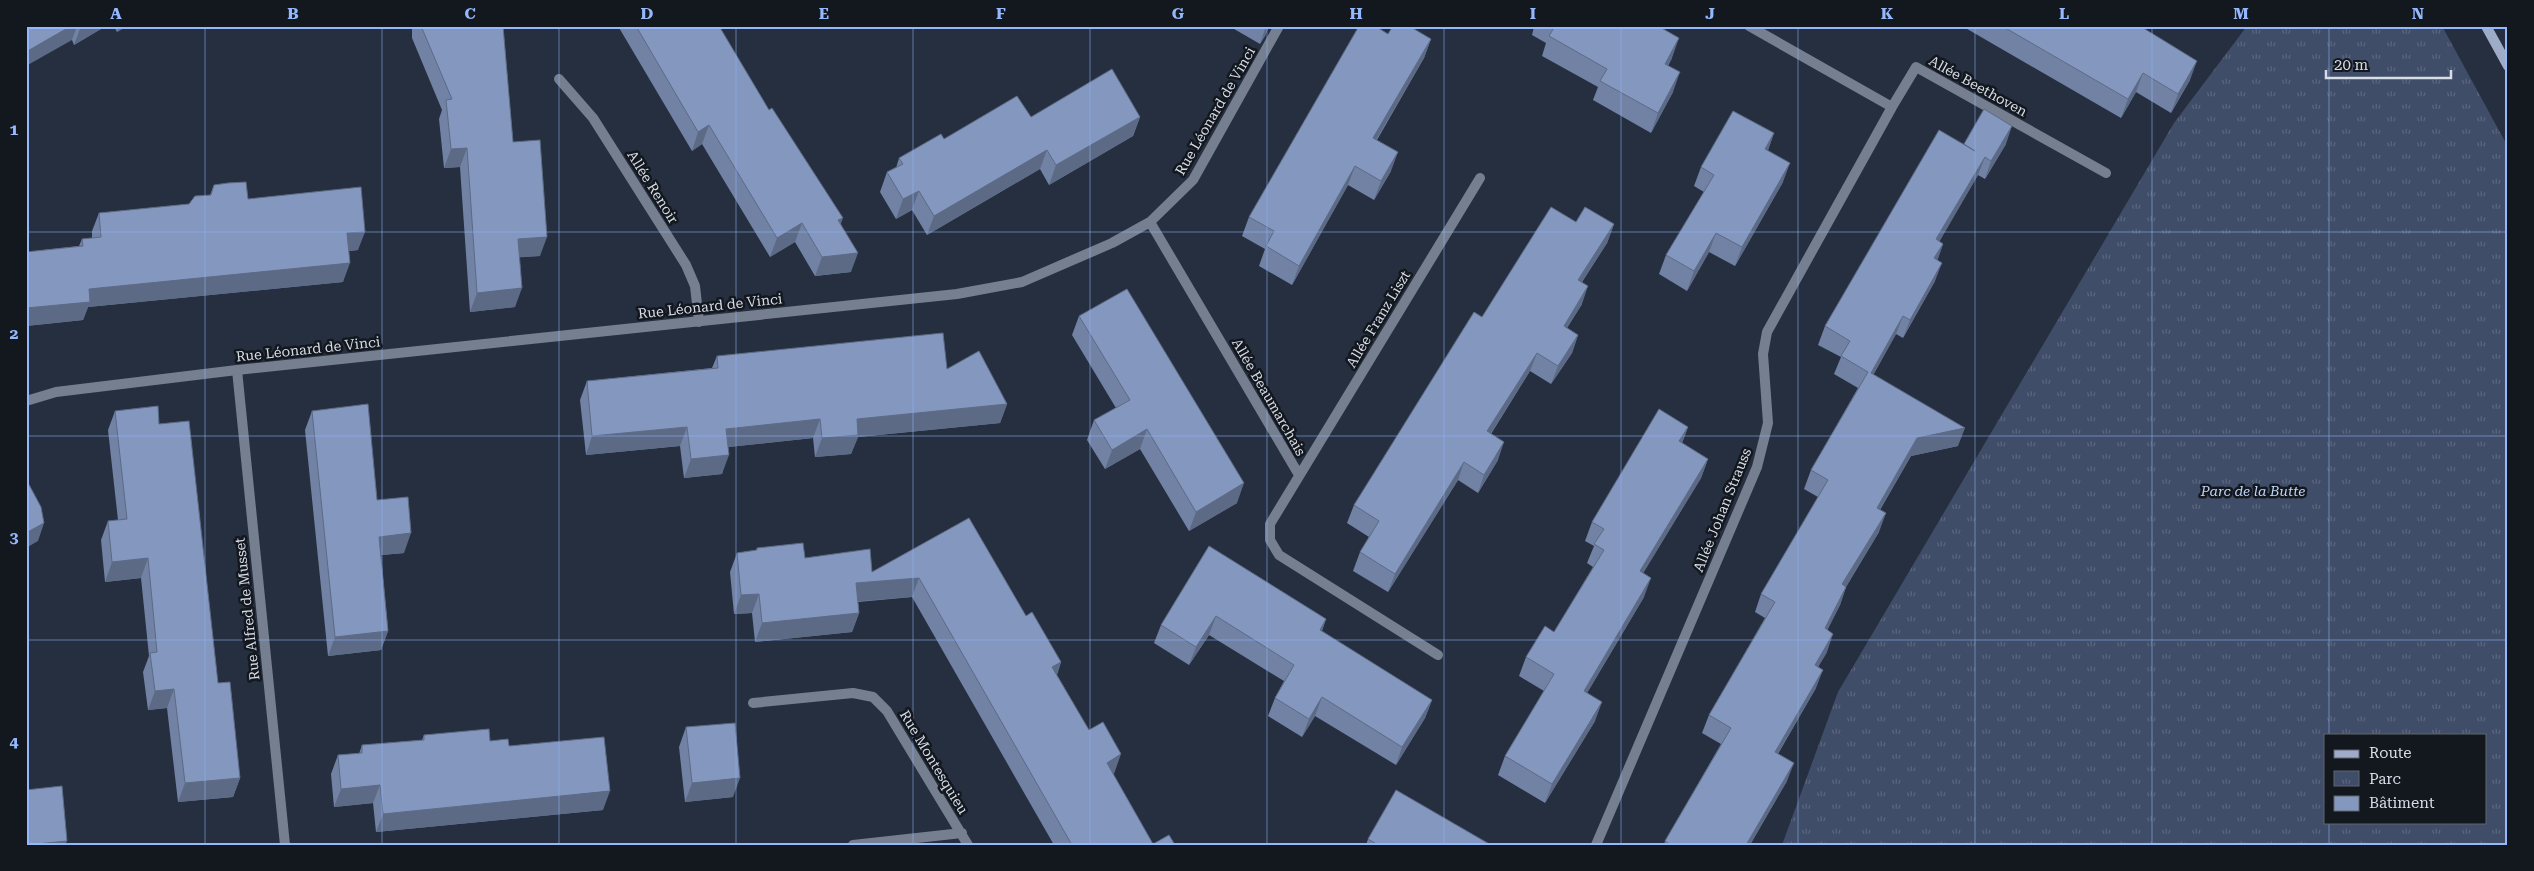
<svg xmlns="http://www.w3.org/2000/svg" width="2534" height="871" font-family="'Roboto Serif',serif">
<defs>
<pattern id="park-tufts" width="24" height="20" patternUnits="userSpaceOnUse" patternTransform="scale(1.25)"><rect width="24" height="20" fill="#404d68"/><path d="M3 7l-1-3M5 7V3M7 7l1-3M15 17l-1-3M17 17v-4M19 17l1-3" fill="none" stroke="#5b667e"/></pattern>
</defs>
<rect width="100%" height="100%" fill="#262f3f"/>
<path fill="url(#park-tufts)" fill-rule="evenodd" d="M2247,26H2442L2508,147V845H1782L1838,692L2174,123ZM2325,735H2485V822H2325Z"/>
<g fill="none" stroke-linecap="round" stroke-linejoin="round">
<path stroke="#767f90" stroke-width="10" d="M1749,26L1892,107L1916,67L2106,173
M559,79L593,118L686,265L695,286L699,322
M1150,222L1299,475
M237,370L285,845
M26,401L56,392L237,370L957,294L1022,282L1112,243L1150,222L1193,180L1279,26
M1438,655L1279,555L1270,540V524L1480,178
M753,703L853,693L873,697L887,711L968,845
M853,845L962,833
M1596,845L1757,467L1768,423L1763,354L1767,332L1892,107"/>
<path stroke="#9eacc8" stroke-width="10" d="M2486,26L2508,66"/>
</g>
<path fill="#7182a4" d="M26,26H106L74,45L72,40Z
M114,26H127L117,32Z
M412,26H503L513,142L540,256L519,257L515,307L470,312L460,167L444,168L439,119L442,110L412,38Z
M618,26H719L769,110L841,224L851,272L815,276L795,242L770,257L702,144L692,151Z
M1229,26H1269L1265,36L1260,44Z
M1532,26H1658L1672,58L1668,66L1673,92L1651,133L1593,100L1598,87L1542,56L1546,43L1532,35L1534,27Z
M1962,26H2140L2190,80L2171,113L2136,92L2121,118Z
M1388,34L1431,39L1424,58L1377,140L1391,171L1374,200L1348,185L1292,285L1259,266L1265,249L1242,236L1249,217Z
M1031,117H1140L1133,136L1049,185L1040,169L927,235L912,210L896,219L880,192L887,172L896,168L899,158L944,139Z
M1774,133L1768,150L1783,182L1735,266L1709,252L1687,291L1659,274L1666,255L1704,192L1694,186L1701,167Z
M1964,144H2006L1985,179L1978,175L1939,241L1943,244L1937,260L1935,281L1903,338L1896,334L1873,375L1958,446L1911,456L1880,510L1879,532L1846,587L1840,605L1827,630V652L1818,667L1816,688L1778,754L1787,781L1750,845H1664L1665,841L1721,744L1702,733L1709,715L1765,618L1755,612L1761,594L1818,497L1804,489L1811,470L1858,388L1834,374L1841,357L1818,345L1825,326Z
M214,185L248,199L358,250L349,251L343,282L88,307L83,320L26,326V252L79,246L82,239L92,238V231L99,213L189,204L210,195Z
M1576,222L1614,224L1607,243L1582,282V304L1567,328L1578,335L1572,353L1551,384L1530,371L1491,434L1498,460L1478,493L1458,480L1388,592L1353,571L1360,552L1369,537L1347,523L1354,505L1482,317Z
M1079,316L1237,503L1189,531L1140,449L1105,469L1087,440L1094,420L1116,408L1072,335Z
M717,356L947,369L1007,404L1000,423L858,437L851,454L815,457L813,438L728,447L722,474L684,478L680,446L586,455L580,400L587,381L712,368Z
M115,411L159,424L240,778L233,797L178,802L167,708L148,710L143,672L149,656L141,578L105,582L101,540L108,521L118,520L108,430Z
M312,411L377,500L404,553L381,555L388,631L381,650L328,656L305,430Z
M1688,427L1682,443L1708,459L1701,478L1643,573L1644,597L1587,693L1595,721L1545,803L1498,775L1505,756L1544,691L1519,676L1526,657L1554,632L1593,567L1587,563L1594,546L1585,541L1592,522Z
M969,518L1026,616L1061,662L1057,675L1114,774H1113L1153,844L1175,845H1054L912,597L858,602L859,613L852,632L755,642L752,613L734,614L730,572L737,553L756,550L757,548L872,572Z
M1209,546L1326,619L1322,631L1432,700L1425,718L1396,765L1315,716L1302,737L1268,716L1275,698L1284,681L1209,635L1189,665L1154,643L1161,625Z
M686,727L733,797L685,802L679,747Z
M424,735L490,741L509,746L603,810L376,832L373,803L334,807L331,774L338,755L359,754L362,745L422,740Z
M1368,839L1491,845H1366Z"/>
<path fill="#5c6a86" d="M71,26H77L72,40L26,66V52Z
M81,26H106L74,45Z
M119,26H127L117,32Z
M1266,26H1269L1265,36L1260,44Z
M1679,38L1672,58L1658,83L1665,64Z
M1431,39L1424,58L1366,157L1373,138Z
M2197,61L2190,80L2171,113L2178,94Z
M1680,72L1673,92L1651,133L1658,113Z
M2143,73L2136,92L2121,118L2128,99Z
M1140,117L1133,136L1049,185L1056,165Z
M709,125L702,144L692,151L698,132Z
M2012,126L2006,144L1985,179L1991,161Z
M1774,133L1767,153L1765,149Z
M467,148L460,167L444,168L451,149Z
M1047,150L1040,169L927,235L934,216Z
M1398,152L1391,171L1374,200L1381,181Z
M1985,157L1978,175L1930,258L1936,239Z
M1790,163L1783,182L1735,266L1742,247Z
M1355,166L1348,185L1292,285L1299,266Z
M919,191L912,210L896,219L903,199Z
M843,218L836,237L838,220Z
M802,223L795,242L770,257L777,238Z
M1614,224L1607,243L1572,298L1578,280Z
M365,232L358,250L341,252L347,233Z
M1716,233L1709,252L1687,291L1694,271Z
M547,237L540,256L511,258L518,239Z
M1943,244L1937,262L1934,258Z
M858,253L851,272L815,276L822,257Z
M350,263L343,282L88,307L83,320L26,326V308L89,289Z
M1942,263L1935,281L1903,338L1910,320Z
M1588,286L1582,304L1557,344L1564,326Z
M522,288L515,307L470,312L477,293Z
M1903,316L1896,334L1864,392L1871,373Z
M1578,335L1572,353L1551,384L1558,366Z
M1537,353L1530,371L1481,449L1487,431Z
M1007,404L1000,423L858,437L851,454L815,457L822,438L857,419Z
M820,419L813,438L720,448L726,429Z
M687,427L680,446L586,455L592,436Z
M1688,427L1681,446L1679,441Z
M1965,428L1958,446L1911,456L1870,526L1877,508L1917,438Z
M1147,429L1140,449L1105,469L1112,450Z
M1504,442L1498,460L1478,493L1484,475Z
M729,455L722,474L684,478L691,459Z
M1708,459L1701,478L1633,590L1640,571Z
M1464,462L1458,480L1388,592L1395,574Z
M1244,483L1237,503L1189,531L1196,512Z
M1886,513L1879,532L1836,603L1842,584Z
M44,523L38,541L26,548V533Z
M411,533L404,553L372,556L379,537Z
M148,558L141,578L105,582L112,562Z
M919,578L912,597L849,602L856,583Z
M1651,578L1644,597L1577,710L1584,691Z
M1846,587L1840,605L1819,647L1825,628Z
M759,594L752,613L734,614L741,595Z
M859,613L852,632L755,642L762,623Z
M1216,616L1209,635L1189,665L1196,647Z
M1326,619L1319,638L1320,630Z
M388,631L381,650L328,656L335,637Z
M1833,634L1827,652L1808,684L1815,665Z
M1061,662L1054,681L1052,667Z
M1823,670L1816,688L1768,770L1775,752Z
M174,689L167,708L148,710L155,691Z
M1322,697L1315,716L1302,737L1309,719Z
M1432,700L1425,718L1396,765L1402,747Z
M1602,702L1595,721L1545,803L1552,784Z
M1121,754L1114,774L1100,783L1107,763Z
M1794,763L1787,781L1750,845H1746Z
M240,778L233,797L178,802L185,783Z
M740,778L733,797L685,802L692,783Z
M380,785L373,803L334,807L341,789Z
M610,791L603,810L376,832L383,814Z
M67,841L65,845H26Z"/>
<path fill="#8397bf" stroke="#5c6a86" d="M26,26H71L26,52Z
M421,26H503L513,142L540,140L547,237L518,239L522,288L477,293L467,148L451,149L446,100L452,99Z
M636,26H719L769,110L772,108L843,218L838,220L858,253L822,257L802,223L777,238L709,125L698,132Z
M1359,26H1375L1388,34L1393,26H1409L1431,39L1373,138L1398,152L1381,181L1355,166L1299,266L1266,246L1274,231L1249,217Z
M1555,26H1658L1679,38L1665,64L1680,72L1658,113L1600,81L1607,69L1549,36Z
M2002,26H2140L2197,61L2178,94L2143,73L2128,99Z
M1112,69L1140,117L1056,165L1047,150L934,216L919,191L903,199L887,172L903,164L899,158L941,134L944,139L1017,96L1031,117Z
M1984,109L2012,126L1991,161L1985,157L1936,239L1943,244L1934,258L1942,263L1910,320L1903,316L1871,373L1965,428L1917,438L1877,508L1886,513L1842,584L1846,587L1825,628L1833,634L1815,665L1823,670L1775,752L1794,763L1746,845H1671L1665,841L1731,728L1709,715L1775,602L1761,594L1828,480L1811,470L1868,372L1841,356L1850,341L1825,326L1939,130L1975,151L1964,144Z
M1733,111L1774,133L1765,149L1790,163L1742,247L1716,233L1694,271L1666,255L1714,175L1701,167Z
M246,182L248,199L361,187L365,232L347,233L350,263L89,289L90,302L26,308V252L83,246L82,239L101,237L99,213L189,204L195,196L211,195L214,185L228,183Z
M1551,207L1576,222L1585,207L1614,224L1578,280L1588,286L1564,326L1578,335L1558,366L1537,353L1487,431L1504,442L1484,475L1464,462L1395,574L1360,552L1379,521L1354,505L1474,312L1482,317Z
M1127,289L1244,483L1196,512L1147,429L1112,450L1094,420L1130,400L1079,316Z
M943,333L947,369L979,351L1007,404L857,419L858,435L822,438L820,419L726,429L729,455L691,459L687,427L592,436L587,381L718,368L717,356Z
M368,404L377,500L408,497L411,533L379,537L388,631L335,637L312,411Z
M158,406L159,424L189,421L218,683L230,682L240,778L185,783L174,689L155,691L150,653L157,652L148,558L112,562L108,521L127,519L115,411Z
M1659,409L1688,427L1679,441L1708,459L1640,571L1651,578L1584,691L1602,702L1552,784L1505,756L1554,674L1526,657L1545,626L1554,632L1604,550L1594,544L1604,529L1592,522Z
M26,479L41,507L44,523L26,533Z
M969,518L1026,616L1032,612L1061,662L1052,667L1089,730L1103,722L1121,754L1107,763L1153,844L1169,835L1175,845H1072L919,578L856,583L859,613L762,623L759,594L741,595L737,553L757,550V548L803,543L805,558L870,549L872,572Z
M1209,546L1326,619L1320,630L1432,700L1402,747L1322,697L1309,719L1275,698L1294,665L1216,616L1196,647L1161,625Z
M735,723L740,778L692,783L686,727Z
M489,729L490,741L508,739L509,746L604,737L610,791L383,814L380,785L341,789L338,755L362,753V745L424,740V735Z
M62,786L67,841L26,845V790Z
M1396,790L1491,845H1378L1368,839Z"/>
<path fill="none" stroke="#94b7fd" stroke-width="1" stroke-opacity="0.55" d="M205,26V845M382,26V845M559,26V845M736,26V845M913,26V845M1090,26V845M1267,26V845M1444,26V845M1621,26V845M1798,26V845M1975,26V845M2152,26V845M2329,26V735M26,232H2508M26,436H2508M26,640H2508M2329,822V845"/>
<g text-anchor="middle" stroke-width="5" stroke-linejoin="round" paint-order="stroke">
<g font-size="14" fill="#d7dde8" stroke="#13171e">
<text transform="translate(1978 86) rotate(29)" y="5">Allée Beethoven</text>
<text transform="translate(1215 111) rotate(-60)" y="5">Rue Léonard de Vinci</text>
<text transform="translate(653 187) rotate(58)" y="5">Allée Renoir</text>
<text transform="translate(710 306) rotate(-6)" y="5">Rue Léonard de Vinci</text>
<text transform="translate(1378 319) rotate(-59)" y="5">Allée Franz Liszt</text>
<text transform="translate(308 349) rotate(-6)" y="5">Rue Léonard de Vinci</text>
<text transform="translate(1269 397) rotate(60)" y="5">Allée Beaumarchais</text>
<text transform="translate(1722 510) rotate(-68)" y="5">Allée Johan Strauss</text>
<text transform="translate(247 609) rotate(-96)" y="5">Rue Alfred de Musset</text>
<text transform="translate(934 762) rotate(59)" y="5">Rue Montesquieu</text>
</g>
<g font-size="14" font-style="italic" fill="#c1d4fa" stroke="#13171e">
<text x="2253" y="496">Parc de la Butte</text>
</g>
</g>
<rect width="2534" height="871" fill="none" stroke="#13171e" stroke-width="55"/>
<rect x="2324" y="734" width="162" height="90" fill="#13171e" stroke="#61666f"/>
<rect x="2334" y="750" width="25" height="8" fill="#9eacc8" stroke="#61666f"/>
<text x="2369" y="758" font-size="15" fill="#d7dde8">Route</text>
<rect x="2334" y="771" width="25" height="15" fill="url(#park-tufts)" stroke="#61666f"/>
<text x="2369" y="784" font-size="15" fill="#d7dde8">Parc</text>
<rect x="2334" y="796" width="25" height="15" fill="#8397bf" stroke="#61666f"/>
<text x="2369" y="808" font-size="15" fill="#d7dde8">Bâtiment</text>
<path d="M2326 70v8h125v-8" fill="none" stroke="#d7dde8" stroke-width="2.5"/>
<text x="2334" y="70" font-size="15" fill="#d7dde8" stroke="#13171e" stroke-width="4" paint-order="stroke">20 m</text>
<rect x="28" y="28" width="2478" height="816" fill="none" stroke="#94b7fd" stroke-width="2"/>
<g font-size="16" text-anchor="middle" font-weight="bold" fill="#94b7fd">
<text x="116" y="19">A</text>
<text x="293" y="19">B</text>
<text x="470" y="19">C</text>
<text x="647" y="19">D</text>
<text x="824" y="19">E</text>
<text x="1001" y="19">F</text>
<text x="1178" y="19">G</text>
<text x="1356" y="19">H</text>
<text x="1533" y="19">I</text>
<text x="1710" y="19">J</text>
<text x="1887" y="19">K</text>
<text x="2064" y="19">L</text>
<text x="2241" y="19">M</text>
<text x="2418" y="19">N</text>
<text x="14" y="135">1</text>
<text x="14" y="339">2</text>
<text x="14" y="543">3</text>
<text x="14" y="747">4</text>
</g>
</svg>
